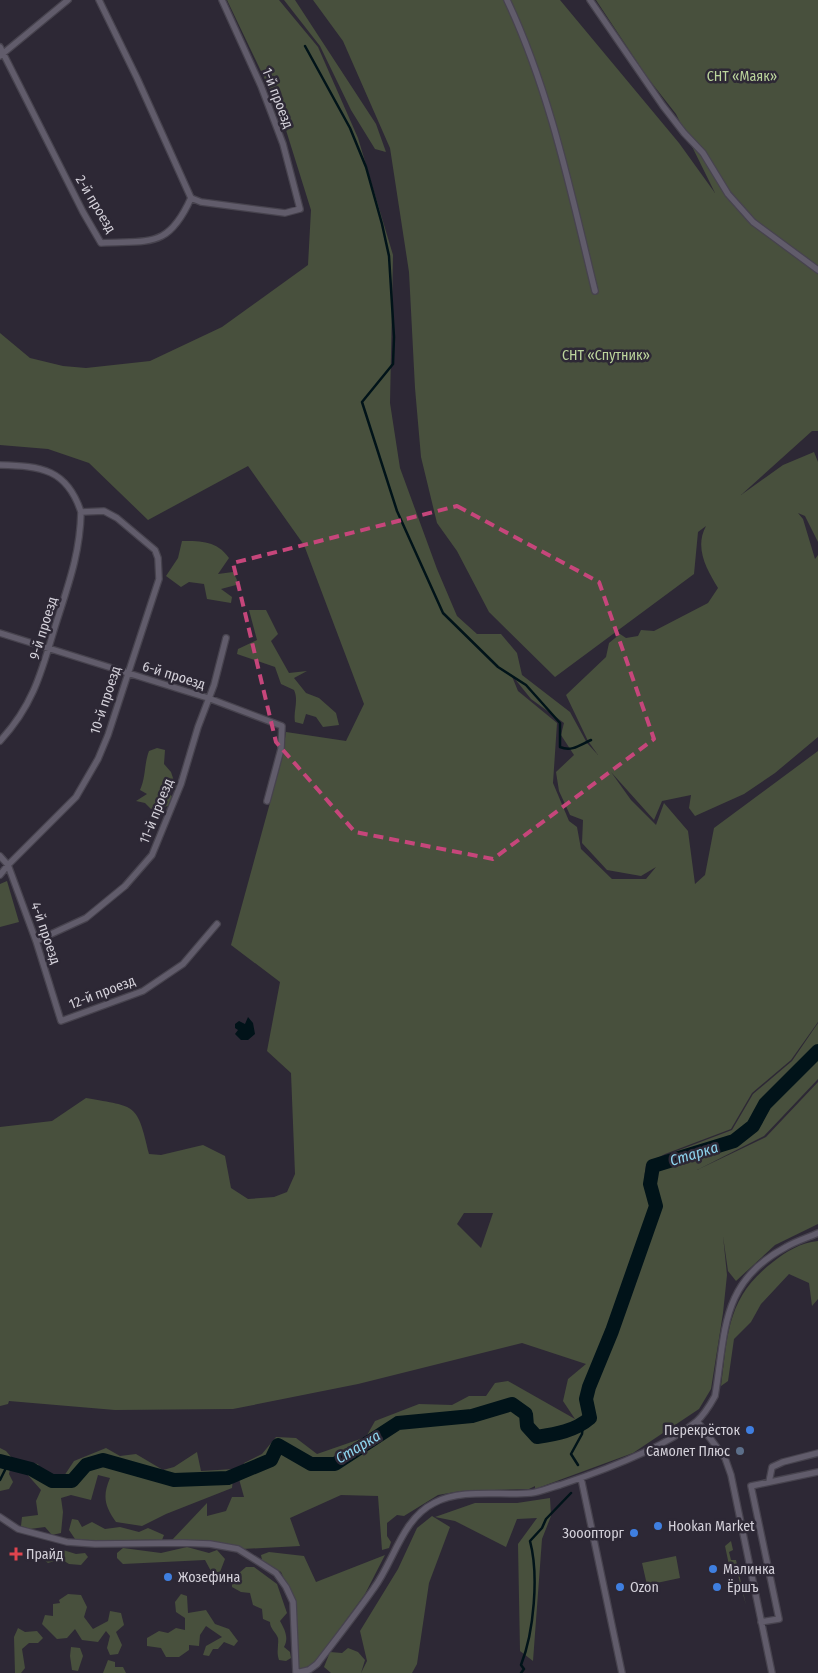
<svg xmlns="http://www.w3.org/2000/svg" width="818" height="1673" font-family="'Fira Sans Condensed',sans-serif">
<rect width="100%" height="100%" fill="#2d2835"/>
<path fill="#48503d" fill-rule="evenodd" d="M227,0H279L318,47L358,138L393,255L390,403L400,468L437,569L457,616L477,634H501L517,653L522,675L570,712L587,743L598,755L588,741L566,695L606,657L609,643L620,634L626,638L638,636L641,630L654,631L708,603L718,588C707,570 694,548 706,526L698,532L694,574L555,677L489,612L457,551L437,523L421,457L415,388L409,272L390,148L343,41L313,0H560L679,143L715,193L676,114L647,77L596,0H818V431H812L741,495L783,465L814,452L818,462V542L805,516L798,513L803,519L815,559L818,555V737L775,773L744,794L695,816L689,808L691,795L662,801L654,820L611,772L631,800L656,825L664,803L688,831L695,884L705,875L714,828L818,751V1022L791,1060L752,1093L731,1129L665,1154L646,1164L644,1179L647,1165L666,1155L732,1130L753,1094L792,1061L818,1023V1079L764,1136L697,1170L766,1137L818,1082V1224L775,1245L736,1281L728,1271L723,1236L727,1275L723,1313L711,1389L699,1409L633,1453L535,1489V1486L529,1489L461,1491L438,1495L404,1516L397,1515L387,1523V1536L391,1542L389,1548L382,1550L378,1496L341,1495L290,1518L300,1546L242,1549L215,1543L172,1540L207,1503V1516L226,1511L232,1497H244L239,1479L244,1463L262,1454L276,1437L296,1438L317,1454L366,1437L375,1421L419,1404L452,1405L469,1396H486L495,1383L508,1381L575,1419L563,1401L568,1379L586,1364L522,1343L358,1384L233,1409L115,1410L9,1401L8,1404L0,1406V1127L52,1121L86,1098C137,1107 137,1103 149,1154L161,1155L203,1145L225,1156L231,1188L248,1199L274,1197L287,1192L295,1174L291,1073L267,1051L280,982L231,945L282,759L286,732L346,741L364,704L304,545L248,466L148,520L89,463L48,449L0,445V333L30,358L63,366L86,368L150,361L222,327L308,265L311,210L280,111ZM511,674L531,699L564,723L561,735L574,755L556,772L559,791L570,815L583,820L582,843L607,870L641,876L656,867L646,879H612L581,849L577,827L569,821L553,783L557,723L518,691ZM464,1213H493L481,1248L457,1224Z
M284,0H295L376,124L386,152L375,149L351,110L320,46Z
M182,541C202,541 217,541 229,558L218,574L233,572L237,580L236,585L221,589L232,597L231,603L207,599L204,584L189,582L181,587L166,576L178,558Z
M249,610H266L278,634L271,641L289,673L307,671L294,678L306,693L319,698L336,713L339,725L323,727L316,717L306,714L303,724L295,722C293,711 299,701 294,690L281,684L275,667L237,654L238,649L257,640Z
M157,748L165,750L164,764L171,772L176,787L166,793L172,796L168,806L151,809L145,803L136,801L147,794L140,790C146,777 144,764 149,751Z
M7,881L19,922L0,927V884Z
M818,1241V1299L812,1306L809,1283L789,1274L761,1304L751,1322L734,1339L728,1381L721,1386C728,1333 727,1297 773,1262C787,1251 800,1243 818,1241Z
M0,1448L6,1451L12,1458L9,1474L13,1482L9,1489L0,1491Z
M106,1448L120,1456L136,1454L163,1470L174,1467L197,1452L201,1471L234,1469L232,1488L166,1514L142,1526L116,1522C105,1506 102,1497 110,1478L98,1475L91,1500L71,1495L61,1498L63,1512L61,1533L52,1535L45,1527L30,1529L21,1526L22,1517L38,1515L36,1501L41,1490L26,1473L31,1463L38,1464L45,1479L64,1476L74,1461Z
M550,1498L551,1516L542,1539L533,1661L520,1651L518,1544L537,1518L517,1519L506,1547L455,1521L435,1517L475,1503H517Z
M432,1516L450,1527L429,1583L417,1664L412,1673H361L367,1661L360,1631L398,1569L417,1528Z
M72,1519L78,1520L82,1527L92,1522L105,1529L120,1527L139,1532L148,1528L164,1535L162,1540C133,1539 104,1542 75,1539L69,1530Z
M731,1541L733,1550L729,1552L731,1560H736L746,1605L736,1568L729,1565L725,1546Z
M187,1547L209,1553L217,1550L225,1559L220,1572L212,1573L205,1560L123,1564L117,1558V1553L123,1548L161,1553Z
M60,1549L76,1554L85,1553L88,1557L81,1565L69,1564L61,1559L48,1563L44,1560L48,1550Z
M269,1552L304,1556L316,1582L385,1555L365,1594L319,1657L308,1669L299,1670L294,1600L281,1572L262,1560L261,1555Z
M676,1556L680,1578L647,1585L642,1563Z
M246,1567H254L277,1584L287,1613L280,1621C285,1630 289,1638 284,1647L290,1652L291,1658L286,1661L279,1660C276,1652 279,1645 278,1638C276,1632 270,1629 270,1622L263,1619L262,1609L253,1605L250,1593L241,1592L232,1587V1579Z
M68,1594L81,1595L87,1607L84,1617L93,1629L108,1621L110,1611L121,1613L124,1625L116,1632L122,1645L118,1654L110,1655L107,1648L110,1636L106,1631L98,1642L82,1640L75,1629L67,1638L57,1639L42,1624L45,1615L53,1616V1604L60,1603L59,1600Z
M181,1594L187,1596L188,1613L206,1610L215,1624L229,1629L238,1641L234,1646L224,1642L218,1649H213L209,1656L203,1655L206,1646L222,1637L206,1626L200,1635L199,1646L189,1645V1650L179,1657H166L161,1648L147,1646V1638L159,1631L168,1633L176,1628L185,1630V1618L176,1612L175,1602Z
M18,1628L25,1632L37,1631L43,1638L38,1643H29L22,1649L25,1668L21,1673H15L14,1637Z
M71,1647L80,1648L83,1656L78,1671L72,1670L70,1656Z
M348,1648L358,1652L365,1660L361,1673H331L324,1667L330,1652L342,1653Z
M108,1660L115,1662V1667H123L126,1673H103Z"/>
<path fill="#011319" d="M248,1017L253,1023L255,1034L248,1040H241L235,1034L238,1030L235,1028V1024L239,1021L245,1024Z"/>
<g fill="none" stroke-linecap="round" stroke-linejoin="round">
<path stroke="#011319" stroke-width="2.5" d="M305,46L350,128L366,167L382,224L389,256L394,337L393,364L362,402L397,511L443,613L498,667L526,685L560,723V747C572,752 580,745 591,740
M578,1465L571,1454L582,1434L583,1424
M0,1480L8,1464
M521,1673L524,1669L521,1665C534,1632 539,1575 530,1541L542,1528L546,1519L571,1493"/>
<path stroke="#011319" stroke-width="14" d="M0,1461L31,1469L52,1481H72L86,1465L103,1460L174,1480L228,1478L271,1460L278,1445L311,1464H335L398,1423L472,1416L512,1404L526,1414L527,1426L537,1437C556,1434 575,1431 590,1418L586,1399L589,1387L612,1331L656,1206L650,1184L653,1166L734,1141L753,1126L765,1104L818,1051"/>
<defs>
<path id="minor" d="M507,0C550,91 571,193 595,291
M590,0L663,106L684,133L703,153L728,194L753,222L818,270
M0,47L83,212L101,243C150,240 168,249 191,198L137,78L99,0
M0,56L68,0
M191,198L201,202L285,213L300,209L283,144L261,86L222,0
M0,465C41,466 67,469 81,512L104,511L117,518L155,550L158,558L159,579L108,735L98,759L76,797L8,865L0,875
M0,633L208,698L282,726L281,749L267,801
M0,741C32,707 41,674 54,630C67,588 80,556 81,512
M0,856L8,865L36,941L61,1021L143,991L183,964L217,924
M36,941L86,918L125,886L152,855L181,784L198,727L214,685L226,638
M697,1421L725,1458L731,1475L772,1673
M581,1478L622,1673
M769,1482L772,1467L783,1462L818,1453
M0,1517L18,1529L67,1542L95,1544L183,1543L210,1544L238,1549L276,1573L286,1587L293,1602L296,1673
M761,1622L779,1619L751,1486L818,1472
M296,1673L309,1670L317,1664C336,1639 356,1614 374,1588C394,1561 402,1519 434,1503C462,1488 501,1496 531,1493C541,1492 551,1487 560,1485C602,1471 663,1449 697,1421C705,1414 710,1405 715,1396C726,1331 720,1282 786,1247C796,1241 807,1238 818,1233"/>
</defs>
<use href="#minor" stroke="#47434e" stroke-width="8"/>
<use href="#minor" stroke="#615c6b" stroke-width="5.5"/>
</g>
<path fill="none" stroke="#c6467b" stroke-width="4" stroke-dasharray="10 6" stroke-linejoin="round" d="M457,506L599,582L654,739L493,859L355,832L276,742L233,563Z"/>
<g fill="#3f7fe0" stroke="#2d2835" stroke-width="2">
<circle cx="750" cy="1430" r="5"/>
<circle cx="658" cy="1526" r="5"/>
<circle cx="634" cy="1533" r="5"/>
<circle cx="713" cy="1569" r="5"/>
<circle cx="168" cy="1577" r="5"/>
<circle cx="620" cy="1587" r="5"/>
<circle cx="717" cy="1587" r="5"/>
</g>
<circle fill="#5c6f8a" stroke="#2d2835" stroke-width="2" cx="740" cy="1451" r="5"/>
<path fill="#e0444e" stroke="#2d2835" stroke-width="2" d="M13.5 1546.5h5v5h5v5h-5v5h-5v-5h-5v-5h5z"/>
<g text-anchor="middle" stroke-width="5" stroke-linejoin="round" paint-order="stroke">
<g font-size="14" fill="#bbd49c" stroke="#2d2835">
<text x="742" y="81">СНТ «Маяк»</text>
<text x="606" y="360">СНТ «Спутник»</text>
</g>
<g font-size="14" fill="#d4d1da" stroke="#2d2835">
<text transform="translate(278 98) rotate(69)" y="5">1-й проезд</text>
<text transform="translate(96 204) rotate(59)" y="5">2-й проезд</text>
<text transform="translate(43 628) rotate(-73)" y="5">9-й проезд</text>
<text transform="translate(174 675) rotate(17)" y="5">6-й проезд</text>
<text transform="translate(105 700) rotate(-72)" y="5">10-й проезд</text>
<text transform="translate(156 811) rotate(-68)" y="5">11-й проезд</text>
<text transform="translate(46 933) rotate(71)" y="5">4-й проезд</text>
<text transform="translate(102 992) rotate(-21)" y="5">12-й проезд</text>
</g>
<g font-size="14" fill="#d4d1da" stroke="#2d2835" text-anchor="start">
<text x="740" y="1435" text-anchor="end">Перекрёсток</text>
<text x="730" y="1456" text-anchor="end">Самолет Плюс</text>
<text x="668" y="1531">Hookan Market</text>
<text x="624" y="1538" text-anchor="end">Зооопторг</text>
<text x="26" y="1559">Прайд</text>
<text x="723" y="1574">Малинка</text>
<text x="178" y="1582">Жозефина</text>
<text x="630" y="1592">Ozon</text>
<text x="727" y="1592">Ёршъ</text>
</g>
<g font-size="15" font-style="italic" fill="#8dd4ee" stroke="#2d2835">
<text transform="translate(694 1154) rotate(-17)" y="5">Старка</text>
<text transform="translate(358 1447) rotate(-31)" y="5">Старка</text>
</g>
</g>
</svg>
